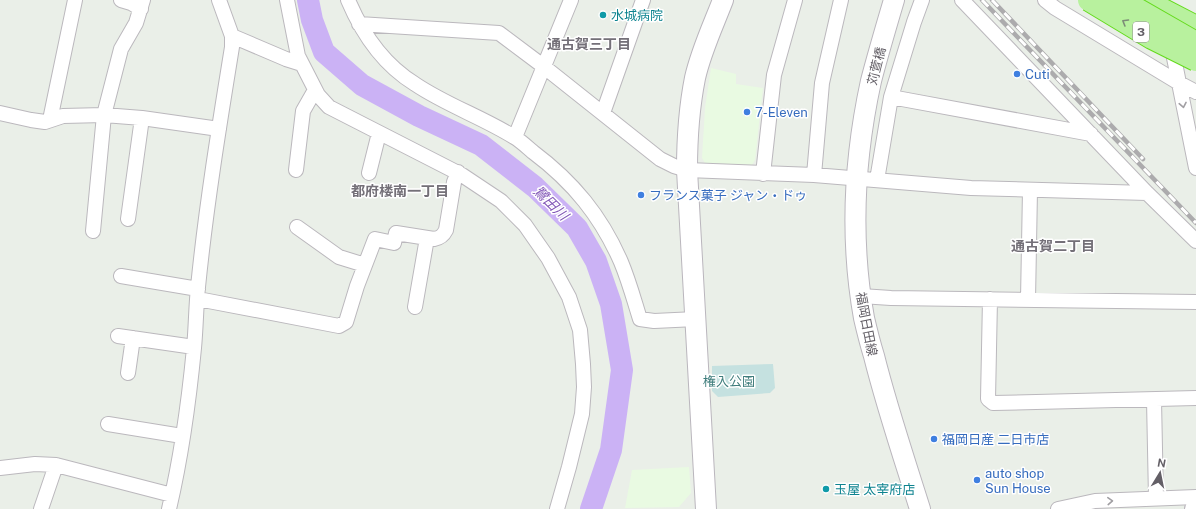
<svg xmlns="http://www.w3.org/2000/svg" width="1196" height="509" font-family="'Public Sans','Noto Sans JP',sans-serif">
<rect width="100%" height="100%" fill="#eaefe8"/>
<path fill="#e9fae2" d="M711,68L736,74V84L763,88L755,160L752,165L705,163L702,158L705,108Z
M689,467L691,493L679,507L625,508L632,470Z"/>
<path fill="#c5e1e0" d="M773,364L775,388L770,393L718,397L712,391V366Z"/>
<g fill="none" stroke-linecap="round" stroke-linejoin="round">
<path stroke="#cbb2f5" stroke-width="22" d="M308,0L312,20L324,52L362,85L419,116L481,145L535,187L577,228L596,261L611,304L622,370L611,450L591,509"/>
<defs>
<path id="street" d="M121,0L131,3L141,9
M287,0L298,56L318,95L329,107L462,175L501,201L525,225L548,258L569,297L580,330L583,364L584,387L582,414L569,467L557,509
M348,0C362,33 384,65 415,84C446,105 482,117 514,137C521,141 527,147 533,152C573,182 601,216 621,262C629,281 634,300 640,319L654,321L696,319
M962,0L1147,193L1196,241
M1045,0L1055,8L1179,83L1196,92
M359,24L499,33L543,66L660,159L674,166L687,170L814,175L971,188L1147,193
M232,36L286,59L302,64
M1171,43L1196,168
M891,97L1091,134
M0,113L31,120L45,122L63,116L104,115L142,118L219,129
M603,113L643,0
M50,120L75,0
M515,137L571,0
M296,170L303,111L315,90
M369,173L379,133
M763,174L774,75L795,0
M814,175L822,83L841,0
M877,180L891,97L914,22L922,0
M128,219L142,118
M297,227L339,257L365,265
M93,231L104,115L121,49L136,23L143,0
M121,276L198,289
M861,296L891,298L1196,302
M198,299L339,326L346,322L357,286L375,239L394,243L396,233L434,239C440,238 443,236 446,230L454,182L458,172
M990,299L988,399L993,403L1196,398
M1028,300L1030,190
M415,307L427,238
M118,336L194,347
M128,373L133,338
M1154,400L1156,498
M108,424L182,436
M0,468L35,464L56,465L172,495
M41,509L56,465
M169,509C181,458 189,400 194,348C196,327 196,307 198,287C206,207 219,127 232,47V36L219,0
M1058,509L1095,501L1196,497"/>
<path id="secondary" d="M894,0C886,27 878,54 871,81C854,159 850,240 864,318C867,331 870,343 874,356C887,408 904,458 920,509
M706,509L687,170C687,140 689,108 695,78C701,51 713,26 723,0
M1195,509H1196"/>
<path id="highway" d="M1144,0L1196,27"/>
</defs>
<use href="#street" stroke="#bbb8bd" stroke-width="16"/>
<use href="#secondary" stroke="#bab6bd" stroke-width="22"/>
<use href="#highway" stroke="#64db1c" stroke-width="24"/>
<use href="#street" stroke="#fff" stroke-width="14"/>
<use href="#secondary" stroke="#fff" stroke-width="20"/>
<use href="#highway" stroke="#b8f19e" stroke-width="22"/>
<defs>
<path id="rail" d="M982,0L1196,223
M992,0L1143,159"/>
</defs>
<use href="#rail" stroke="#acabad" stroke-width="4.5"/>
<use href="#rail" stroke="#fff" stroke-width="3" stroke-dasharray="9" stroke-linecap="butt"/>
<defs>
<path id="highway-bridge" d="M1089,0L1152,38L1196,60
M1121,0L1196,43"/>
</defs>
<use href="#highway-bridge" stroke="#64db1c" stroke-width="24" stroke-linecap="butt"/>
<use href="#highway-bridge" stroke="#b8f19e" stroke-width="22"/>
</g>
<defs><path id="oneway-chevron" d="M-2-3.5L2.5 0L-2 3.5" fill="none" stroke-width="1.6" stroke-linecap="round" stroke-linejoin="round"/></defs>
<use stroke="#7c8b77" href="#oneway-chevron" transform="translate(1125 22) rotate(-149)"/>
<g stroke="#a19fa3">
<use href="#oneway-chevron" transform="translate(1183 105) rotate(79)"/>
<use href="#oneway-chevron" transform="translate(1110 501) rotate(-3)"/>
</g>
<g fill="#0f9aa8" stroke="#fff" stroke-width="1.5">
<circle cx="603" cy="15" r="4"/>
<circle cx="826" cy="489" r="4"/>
</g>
<g fill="#3f7fe0" stroke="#fff" stroke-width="1.5">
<circle cx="1017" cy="74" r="4"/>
<circle cx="747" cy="112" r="4"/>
<circle cx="641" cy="195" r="4"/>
<circle cx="934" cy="439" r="4"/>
<circle cx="977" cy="480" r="4"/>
</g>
<g text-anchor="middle" stroke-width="3" stroke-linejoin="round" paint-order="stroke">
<rect fill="#fff" stroke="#928f94" stroke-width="1" x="1133" y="22" width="16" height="20" rx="3"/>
<g font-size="12" font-weight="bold" fill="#635f66">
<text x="1141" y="36">3</text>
</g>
<g font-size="13" fill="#0d838f" stroke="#fff" text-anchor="start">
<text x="611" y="20">水城病院</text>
<text x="834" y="494">玉屋 太宰府店</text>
</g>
<g font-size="13" fill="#635f66" stroke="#fff">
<text transform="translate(876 66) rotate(-76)" y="5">苅萱橋</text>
<text transform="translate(867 324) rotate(79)" y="5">福岡日田線</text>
</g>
<g font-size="13" fill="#366cbe" stroke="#fff" text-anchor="start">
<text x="1025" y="79">Cuti</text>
<text x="755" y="117">7-Eleven</text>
<text x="649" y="200">フランス菓子 ジャン・ドゥ</text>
<text x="942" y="444">福岡日産 二日市店</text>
<text x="985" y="478">auto shop<tspan x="985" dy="15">Sun House</tspan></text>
</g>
<g font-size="13" fill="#3f7d7c" stroke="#fff">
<text x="729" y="386">権入公園</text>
</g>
<g font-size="14" font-weight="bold" fill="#747078" stroke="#fff">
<text x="589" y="49">通古賀三丁目</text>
<text x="400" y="196">都府楼南一丁目</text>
<text x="1053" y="251">通古賀二丁目</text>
</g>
<g font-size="14" font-style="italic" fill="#8257b7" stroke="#fff">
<text transform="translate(551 203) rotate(44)" y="5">鷺田川</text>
</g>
</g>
<g transform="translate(1160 473) rotate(10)" stroke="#ffffff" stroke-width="3" paint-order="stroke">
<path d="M0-3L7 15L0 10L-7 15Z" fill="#635f66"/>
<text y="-6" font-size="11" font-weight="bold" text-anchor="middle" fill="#635f66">N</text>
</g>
</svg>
